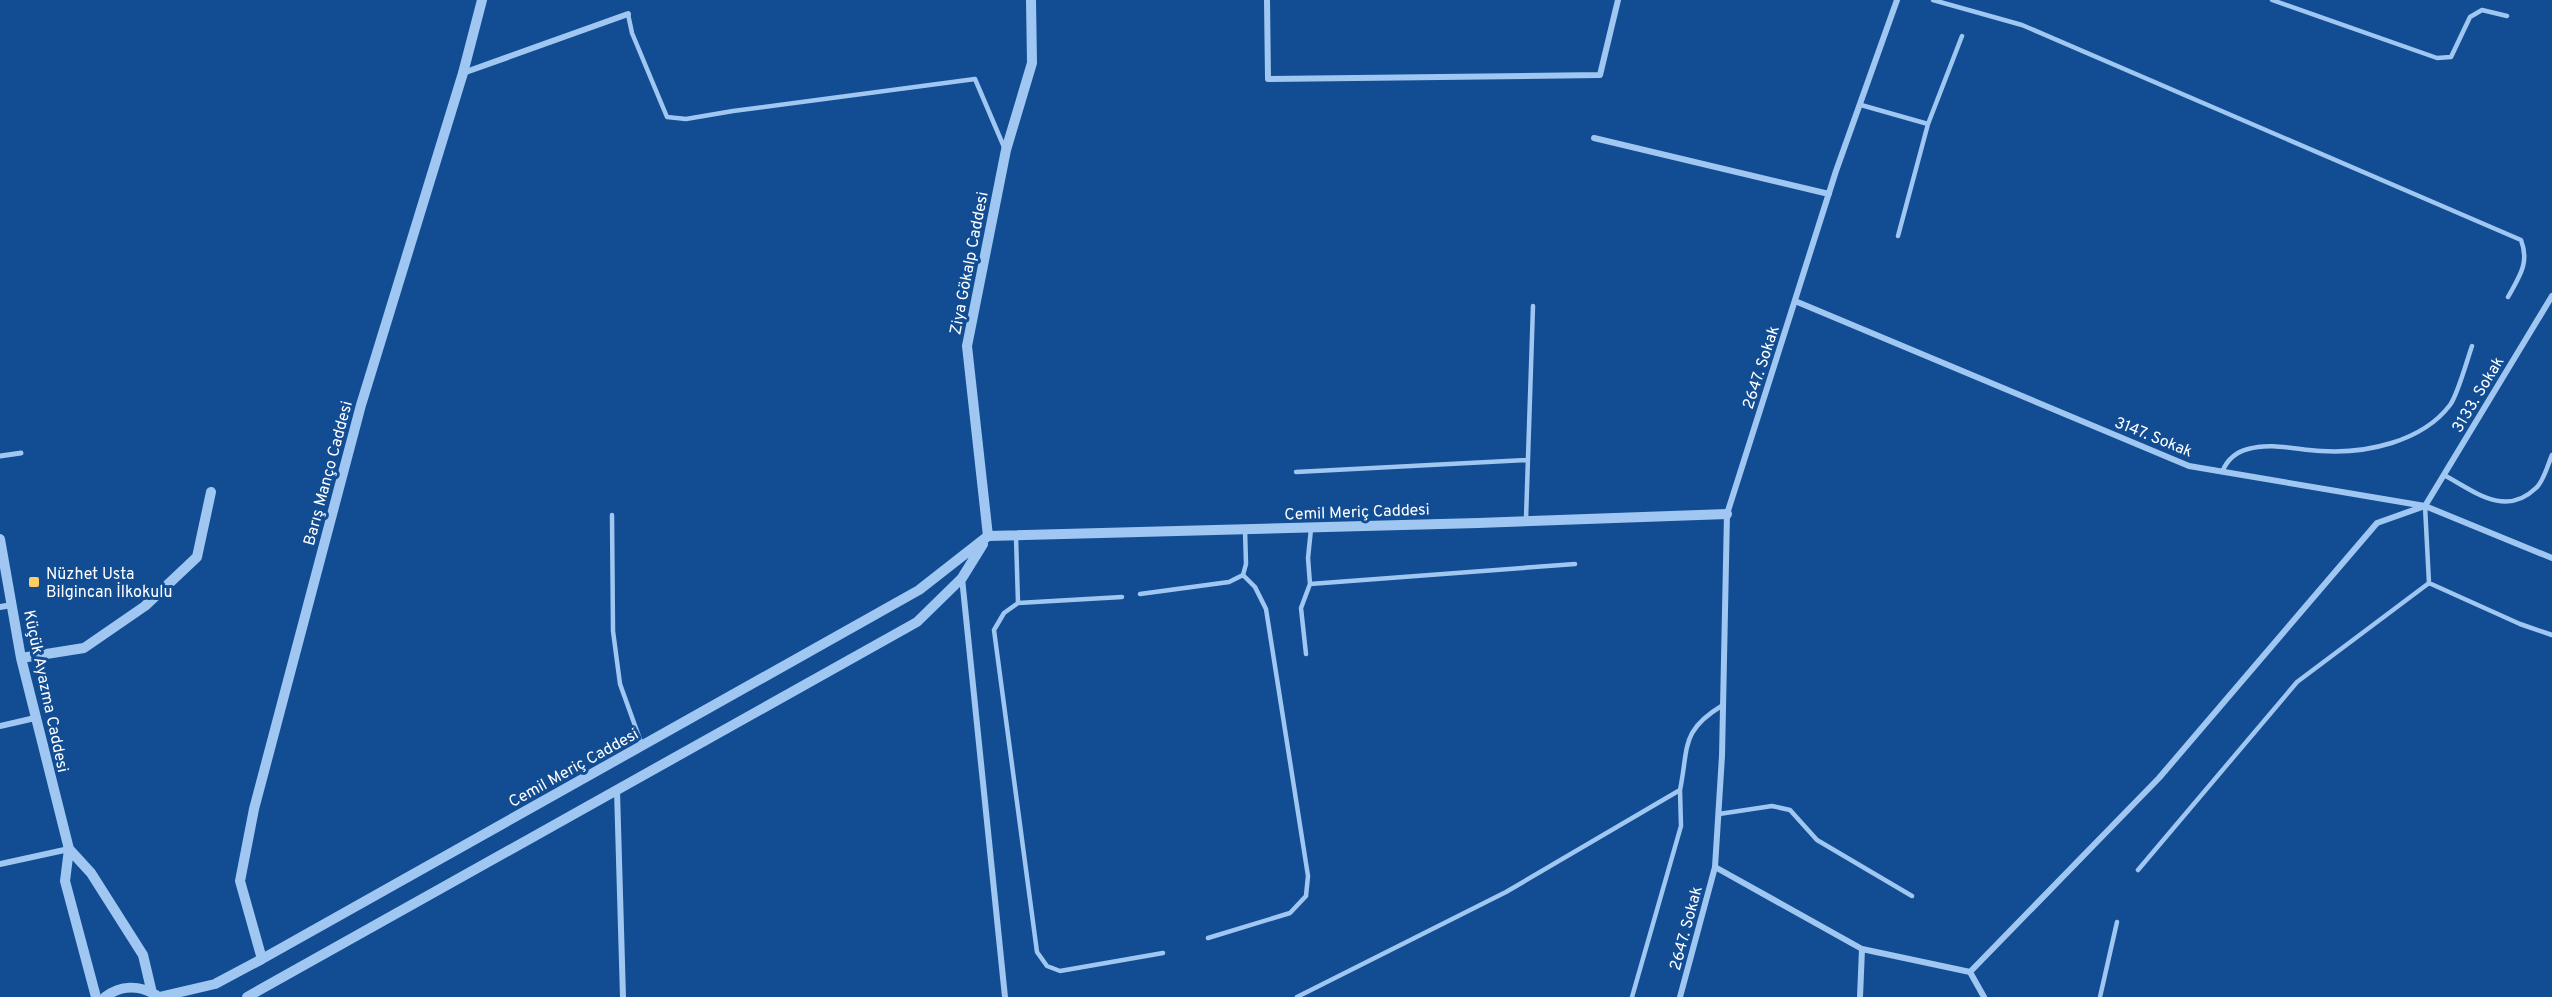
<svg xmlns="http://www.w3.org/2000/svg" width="2552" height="997" font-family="Overpass,sans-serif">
<rect width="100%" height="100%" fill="#124d93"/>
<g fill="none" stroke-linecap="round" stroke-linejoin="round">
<path stroke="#a0c7f2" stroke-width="4.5" d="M1933,0L2022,25L2521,240C2530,263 2519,277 2508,297
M2272,0L2437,58L2451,57L2470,17L2482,10L2507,16
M628,14L632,33L667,117L686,119L733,111L975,79L1004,147
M1861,105L1928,124
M1898,236L1928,124L1962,36
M1296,472L1527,460
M2222,472C2227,460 2236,452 2248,449C2271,442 2298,450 2321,451C2365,454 2422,442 2450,405C2458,394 2467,360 2472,346
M2444,475C2474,491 2505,518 2536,488C2544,481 2548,464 2552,455
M612,515L613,631L620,684L642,745
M1526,519L1533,306
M1016,537L1018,603
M2429,583L2520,624L2552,635
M1310,584L1575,564
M1140,594L1229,582L1243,575L1246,564L1245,529
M1122,597L1018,603L1004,613L994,630L1037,952L1047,966L1060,971L1163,953
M1306,654L1301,608L1310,584L1308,558L1311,529
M1719,814L1772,806L1790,810L1817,840L1912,896
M2138,870L2297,682L2429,583L2425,506
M1208,938L1290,913L1306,896L1308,876L1266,609L1255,587L1243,575
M1297,997L1506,892L1680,790C1689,746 1680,731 1723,705
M1632,997L1681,826L1680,790
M2100,997L2117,922"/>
<path stroke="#a0c7f2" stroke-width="5" d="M0,456L21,453"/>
<path stroke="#a0c7f2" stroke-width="6" d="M1267,0L1268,79L1600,75L1618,0
M463,73L628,14
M1594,138L1829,194
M1795,301L2189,466L2425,506L2552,558
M962,578L1005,997
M0,607L12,605
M0,726L35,718
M617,791L623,997
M0,864L69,849
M1715,867L1862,949L1970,972L1984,997
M1970,972L2159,778L2377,523L2425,506L2552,296
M1680,997L1715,867L1722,756L1727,514L1836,171L1897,0
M1860,997L1862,949"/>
<path stroke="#a0c7f2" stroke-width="10" d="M988,536L967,346L1006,150L1032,63L1031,0
M0,539L21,658L69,849L65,881L96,997
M21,658L84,648L145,606L197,557L211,492
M69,849L91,873L143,955L152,993
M262,959L240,881L254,809L361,405L463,73L482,0
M105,997C121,985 139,985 156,995
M159,997L215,984L262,959L919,590L988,536L1478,523L1727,514
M247,997L917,622L962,578L983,544"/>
</g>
<rect fill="#ffce62" stroke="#124d93" stroke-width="2" x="28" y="576" width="12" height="12" rx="3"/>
<g text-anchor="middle" stroke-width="6" stroke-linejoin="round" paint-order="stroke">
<g font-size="16" fill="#fff" stroke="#124d93">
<text transform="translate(968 263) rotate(-79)" y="6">Ziya Gökalp Caddesi</text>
<text transform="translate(1760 367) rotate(-72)" y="6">2647. Sokak</text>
<text transform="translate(2477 394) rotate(-59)" y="6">3133. Sokak</text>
<text transform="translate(2154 436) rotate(22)" y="6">3147. Sokak</text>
<text transform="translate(327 473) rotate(-75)" y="6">Barış Manço Caddesi</text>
<text transform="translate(1357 511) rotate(-2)" y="6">Cemil Meriç Caddesi</text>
<text transform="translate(47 691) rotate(78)" y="6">Küçük Ayazma Caddesi</text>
<text transform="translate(573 767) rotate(-29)" y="6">Cemil Meriç Caddesi</text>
<text transform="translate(1685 928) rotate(-75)" y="6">2647. Sokak</text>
</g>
<g font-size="16" fill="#fff" stroke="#124d93" text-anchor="start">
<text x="46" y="579">Nüzhet Usta<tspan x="46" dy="18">Bilgincan İlkokulu</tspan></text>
</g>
</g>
</svg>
